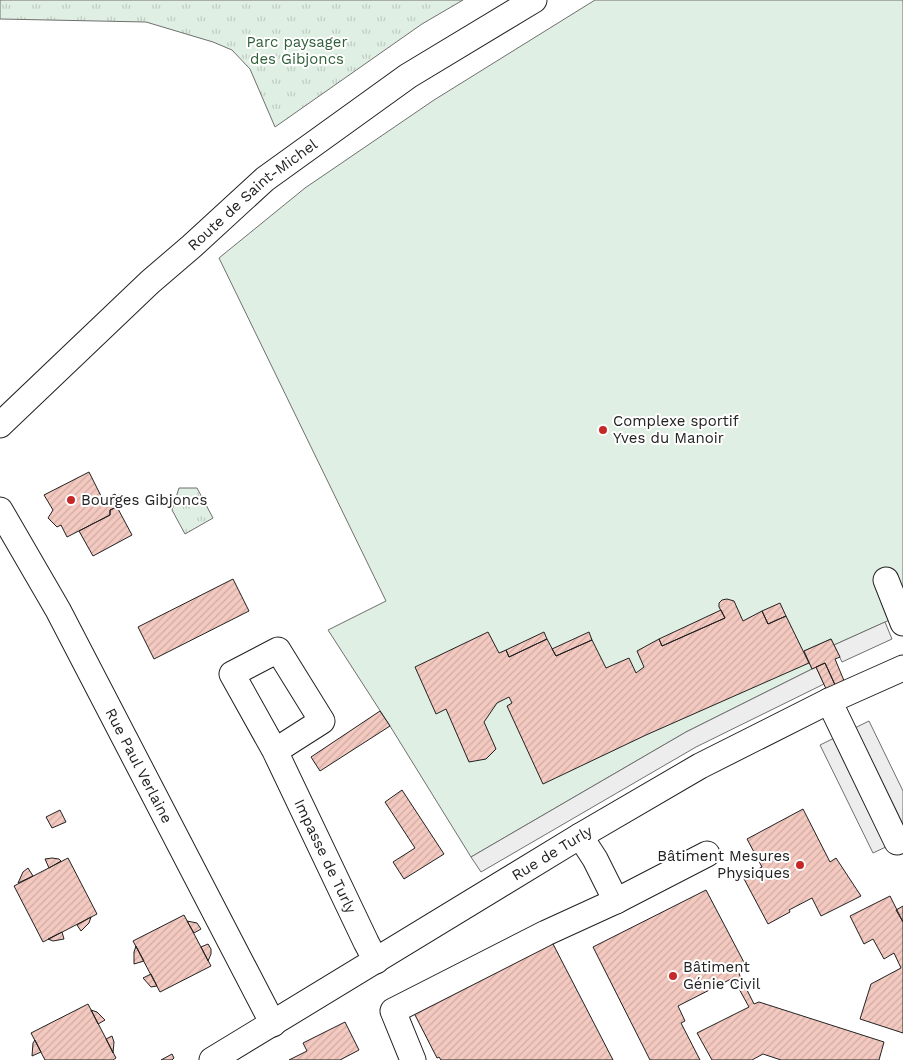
<svg xmlns="http://www.w3.org/2000/svg" width="903" height="1060" font-family="'Work Sans',sans-serif">
<defs>
<pattern id="grass-tufts" width="24" height="20" patternUnits="userSpaceOnUse" patternTransform="scale(1.25)"><rect width="24" height="20" fill="#e0efe3"/><path d="M3 7l-1-3M5 7V3M7 7l1-3M15 17l-1-3M17 17v-4M19 17l1-3" fill="none" stroke="#c0cdc2"/></pattern>
<pattern id="building-hatch" width="6" height="6" patternUnits="userSpaceOnUse" patternTransform="scale(1.25)"><rect width="6" height="6" fill="#f3c9c0"/><path d="M-1 1l2-2M0 6l6-6M5 7l2-2" fill="none" stroke="#d0aca5"/></pattern>
</defs>
<rect width="100%" height="100%" fill="#fff"/>
<path fill="url(#grass-tufts)" stroke="#6f6f6f" d="M0,0H463L422,24L275,127L250,69L232,50L213,42L146,22L0,19Z
M179,488H197L213,518L185,534L172,510Z"/>
<path fill="#e0efe3" stroke="#6f6f6f" d="M595,0H903V614L834,645L831,639L804,651L812,669L686,732L471,857L390,726L328,630L386,601L219,258L305,188L434,100Z"/>
<path fill="#ededed" stroke="#6f6f6f" d="M885,622L892,639L842,662L834,645Z
M816,667L824,684L696,747L481,872L471,857L686,732Z
M869,721L903,791V839L873,853L820,745Z"/>
<path fill="url(#building-hatch)" stroke="#222" d="M89,472L103,500L115,494L121,505L110,510V515L67,537L61,525L57,527L48,518L53,510L44,495Z
M117,507L132,535L93,556L79,531L110,515V510Z
M233,579L249,611L154,659L138,627Z
M727,599L734,601L743,621L762,611L768,624L786,616L809,663L646,735L543,784L507,706L512,703L509,697L497,703L484,722L496,749L486,759L469,762L446,709L436,714L415,667L488,632L499,653L506,650L509,657L547,639L556,656L592,640L606,668L629,658L636,673L644,667L637,651L659,639L662,646L725,618L719,607V603L722,600Z
M780,603L786,616L768,624L762,611Z
M721,610L725,618L662,646L659,639Z
M544,632L547,639L509,657L506,650Z
M589,632L592,640L556,656L552,649Z
M831,639L840,657L835,659L845,683L836,687L825,663L812,669L804,651Z
M825,663L836,687L827,691L816,667Z
M380,711L390,726L320,771L311,757Z
M402,790L444,854L404,879L393,862L415,848L385,802Z
M803,809L830,862L836,858L861,896L821,916L812,898L789,910L790,912L768,924L743,877L762,867L747,839Z
M60,810L66,822L52,828L46,817Z
M52,858L59,859L61,861L49,868L45,859Z
M68,858L97,914L43,942L14,886Z
M28,868L33,876L18,883L23,872Z
M706,890L748,970L739,974L754,1004L759,1002L884,1042L879,1060H781L763,1054L752,1060H712L697,1033L749,1007L733,978L678,1006L685,1021L681,1023L700,1060H650L593,947Z
M890,896L903,922V1033L860,1019L871,984L901,968L894,953L884,959L873,939L864,944L850,916Z
M903,906V922L896,910Z
M184,915L211,966L160,992L133,941Z
M91,917L89,923L81,931L77,925Z
M187,921L197,923L201,929L194,933Z
M62,932L64,939L53,941L48,939Z
M552,942L613,1060H441L439,1057L437,1058L414,1013Z
M208,944L211,949V954L208,961L201,947Z
M136,946L144,961L134,964V952Z
M151,974L157,986L151,987L143,978Z
M88,1004L116,1058L113,1060H45L31,1033Z
M91,1010L97,1012L105,1020L98,1024Z
M345,1022L359,1050L340,1060H289L307,1051L303,1043Z
M112,1036L114,1042L113,1053L106,1039Z
M35,1040L41,1052L32,1056L33,1043Z
M172,1054L174,1058L172,1060H161Z"/>
<g fill="none" stroke-linecap="round" stroke-linejoin="round">
<defs>
<g id="minor">
<path id="s1" d="M0,425L150,282L192,246L265,179L408,76L534,0"/>
<path id="s2" d="M0,510L58,610L273,1024"/>
<path d="M886,580L903,623"/>
<path d="M829,701L897,842"/>
<path id="s3" d="M275,751L322,721L278,650L232,674L275,751L366,942L376,961"/>
<path d="M580,836L595,859L616,901"/>
<path id="s4" d="M212,1060L580,836L700,766L829,701L903,668"/>
<path d="M413,1060L393,1011L546,933L616,901L707,854"/>
</g>
</defs>
<use href="#minor" stroke="#222" stroke-width="27"/>
<use href="#minor" stroke="#fff" stroke-width="25"/>
</g>
<g fill="#c62828" stroke="#fff" stroke-width="2">
<circle cx="603" cy="430" r="5"/>
<circle cx="71" cy="500" r="5"/>
<circle cx="800" cy="865" r="5"/>
<circle cx="673" cy="976" r="5"/>
</g>
<g text-anchor="middle" stroke-width="4" stroke-linejoin="round" paint-order="stroke">
<g font-size="15" fill="#2f5e38" stroke="#fff">
<text x="297" y="47">Parc paysager<tspan x="297" dy="17">des Gibjoncs</tspan></text>
</g>
<g font-size="15" fill="#222" stroke="#fff">
<text dy="5" stroke="none"><textPath href="#s1" startOffset="342">Route de Saint-Michel</textPath></text>
<text dy="5" stroke="none"><textPath href="#s2" startOffset="291">Rue Paul Verlaine</textPath></text>
<text dy="5" stroke="none"><textPath href="#s4" startOffset="398">Rue de Turly</textPath></text>
<text dy="5" stroke="none"><textPath href="#s3" startOffset="396">Impasse de Turly</textPath></text>
</g>
<g font-size="15" fill="#222" stroke="#fff" text-anchor="start">
<text x="613" y="426">Complexe sportif<tspan x="613" dy="17">Yves du Manoir</tspan></text>
<text x="81" y="505">Bourges Gibjoncs</text>
<text x="790" y="861" text-anchor="end">Bâtiment Mesures<tspan x="790" dy="17">Physiques</tspan></text>
<text x="683" y="972">Bâtiment<tspan x="683" dy="17">Génie Civil</tspan></text>
</g>
</g>
</svg>
